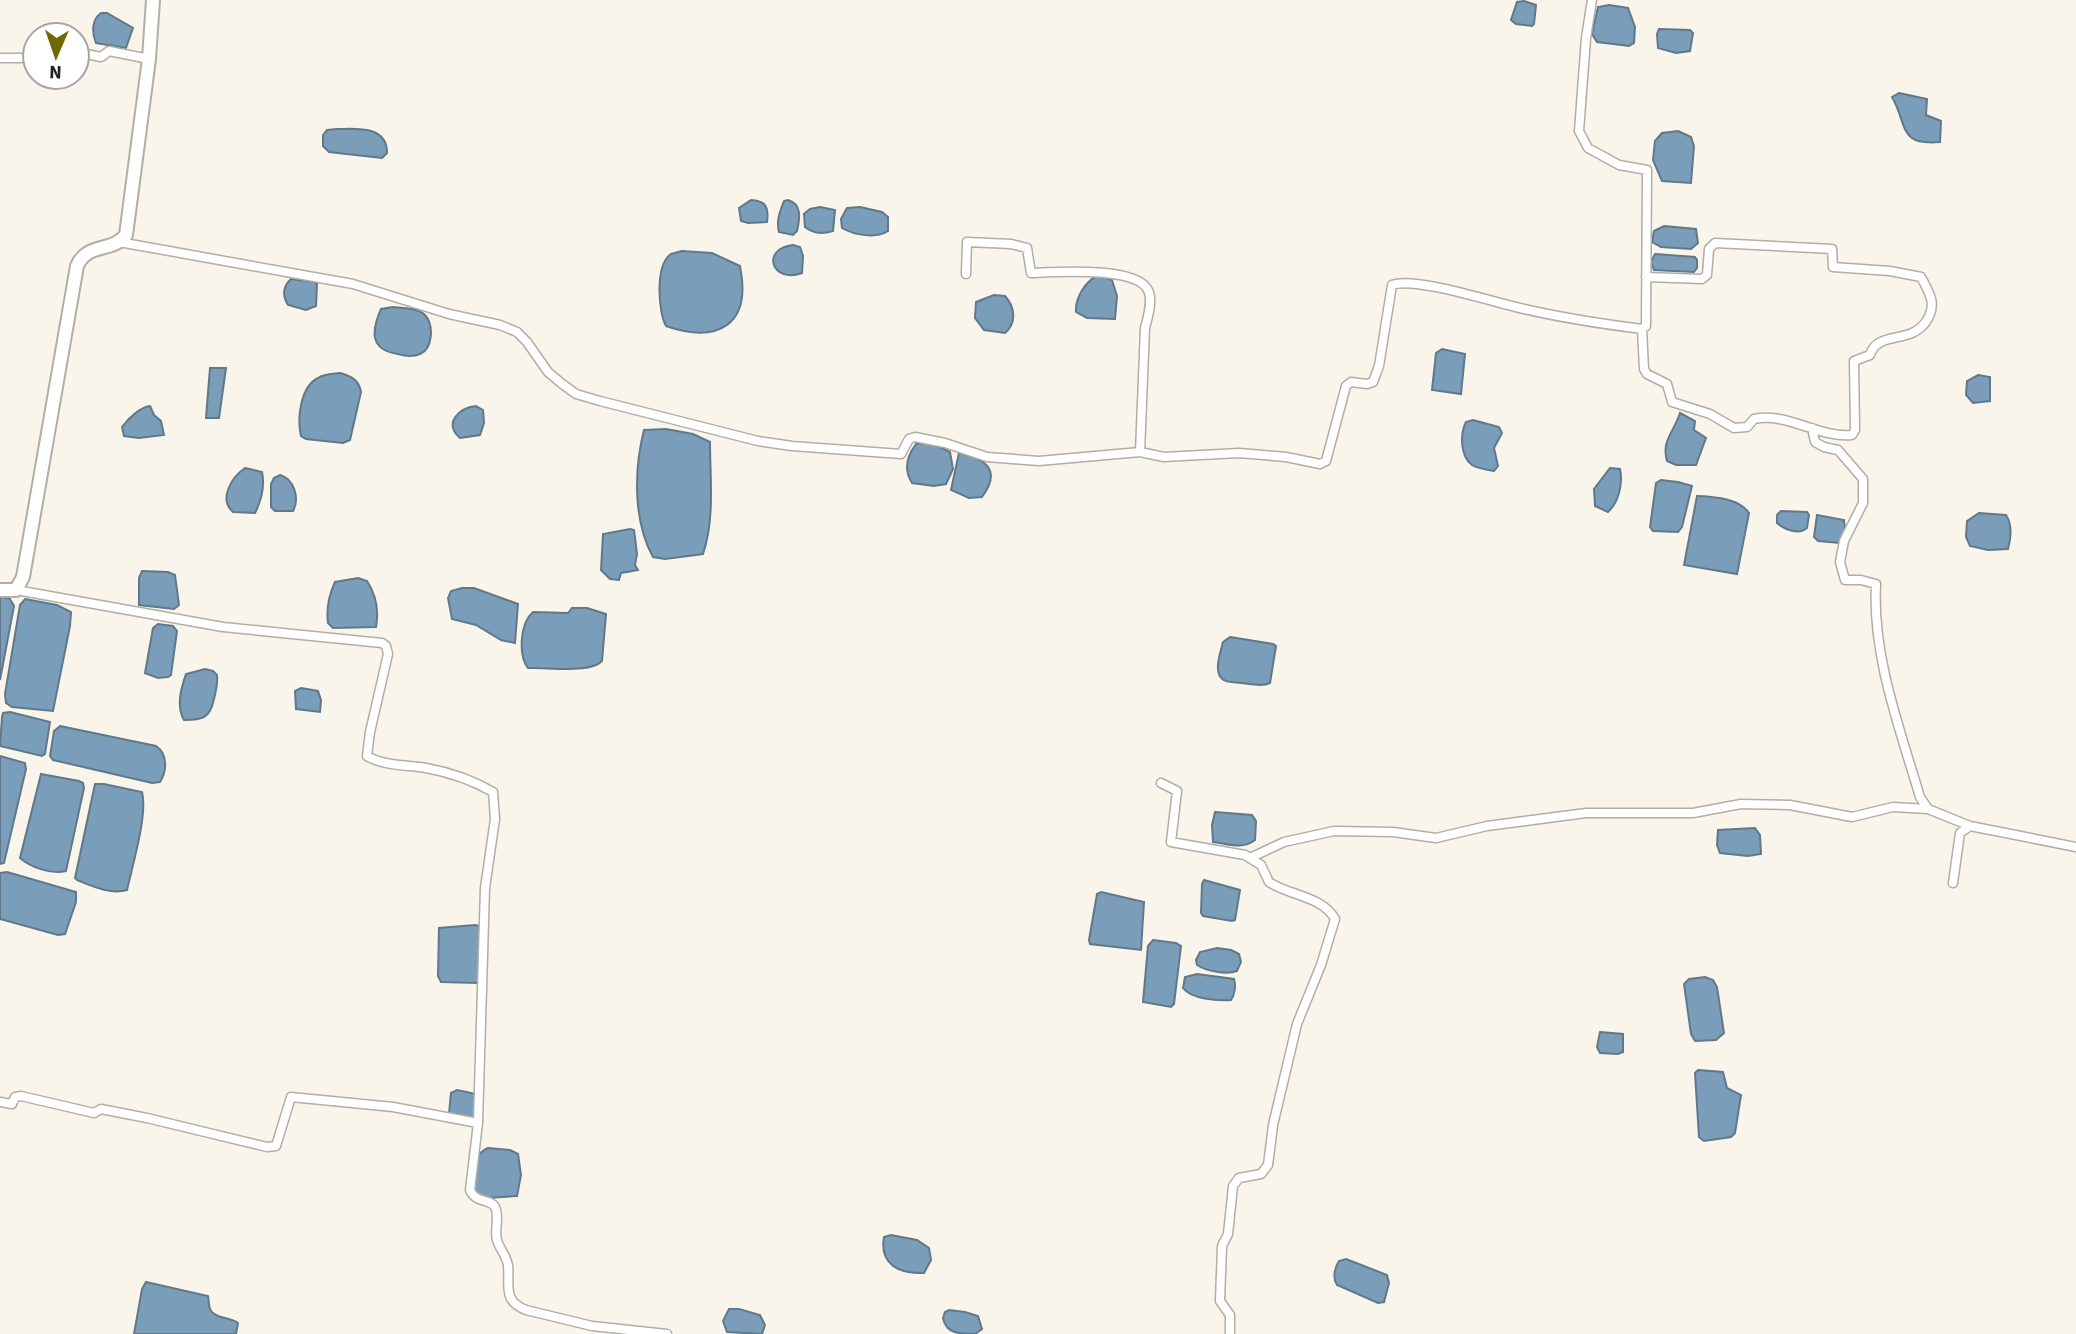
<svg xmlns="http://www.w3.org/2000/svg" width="2076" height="1334" font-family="'Source Sans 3',sans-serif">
<rect width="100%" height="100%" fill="#f9f5ea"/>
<path fill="#7a9eb9" stroke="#60788a" stroke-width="2" d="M1524,1L1536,5L1534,24L1532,26L1516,24L1511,20L1517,2Z
M1609,5L1628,8L1635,27L1634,43L1629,46L1597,42L1592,34L1598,7Z
M101,13H107L133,28L126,48L96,43C92,33 91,20 101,13Z
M1659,29L1690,30L1693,33L1690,51L1676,53L1658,48L1657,34Z
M1899,93L1927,99L1926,115L1941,121L1940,142C1898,146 1908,125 1892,97Z
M337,129C357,129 387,125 387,153L382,158L329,152L323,146V135L327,130Z
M1678,131L1691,137L1694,146L1691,183L1662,181L1653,160L1655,141L1662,133Z
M751,200C766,201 769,207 767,222L748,223L741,221L739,208Z
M788,200C802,204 800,218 797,231L793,235L779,232C776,221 780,211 784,201Z
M820,207L835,210L833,231C822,234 814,234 805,227L804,214L810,209Z
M860,207L882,212L888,217V231C876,239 854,235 842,228L841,219L847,208Z
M1664,226L1696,229L1698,243L1691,249L1661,247L1652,242L1654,231Z
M793,245L800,247L803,256L802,273C772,284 760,249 793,245Z
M682,251L712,253L740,266C752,325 718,344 666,326C658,311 655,265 671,254C673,253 680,252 682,251Z
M1655,254L1695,257L1697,260V268L1694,272L1654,270L1651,262Z
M1097,276L1112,280L1117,296L1115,319L1087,318L1076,312C1075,298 1085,282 1097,276Z
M291,279L315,282L317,284L316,306L306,310L288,305C282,296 283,286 291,279Z
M994,295L1005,296C1015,307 1017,323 1005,333L984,330L975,318L976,302Z
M393,307C403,308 418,308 425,315C434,325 433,349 420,354C413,357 405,356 398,354C370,350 371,332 381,309Z
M1442,349L1465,354L1461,394L1432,390L1436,353Z
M210,368H226L219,418H206Z
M340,373C351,376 359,380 361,392L350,440L343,443L306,439L301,436C297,419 300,387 318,378C324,374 333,374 340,373Z
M1978,375L1990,377V401L1973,403L1966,395L1967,381Z
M150,406L154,415L161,421L164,435L139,438L124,436L122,427C128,419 140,407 150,406Z
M476,406L483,410L484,423L480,435L460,438C443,423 459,408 476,406Z
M1680,413L1695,421L1694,430L1706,438L1696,465H1676L1667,461C1661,441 1674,432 1680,413Z
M1473,420L1499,427L1502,433L1494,448L1498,466L1494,471C1488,470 1477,468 1472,465C1460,456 1460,434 1466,422Z
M666,429L693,434L710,442C710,479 715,518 703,554L665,559L653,557C633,521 634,469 644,430Z
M921,443L936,445L950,452L953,469L946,484L934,486L912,483C903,469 907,456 916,444Z
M959,453C986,459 1002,470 982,497L969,498L951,490Z
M245,468L262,472C265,486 261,501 255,513L233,512C218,499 232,477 245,468Z
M1610,468L1620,469C1623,483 1619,502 1608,512L1595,506L1594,489Z
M280,475C294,479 300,498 293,511H275L271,507V484L274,478Z
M1661,480L1678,482L1692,486L1682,527L1678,532L1653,531L1650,527L1656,483Z
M1697,496C1714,497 1739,498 1749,513L1737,574L1684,565Z
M1781,511L1807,512L1809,515L1807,528C1799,535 1785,530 1777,523V515Z
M1979,513L2006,515C2012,524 2011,538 2008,549L1988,550L1970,546L1966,537L1967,521Z
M1817,515L1844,520L1845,530L1840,543L1818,541L1814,537Z
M630,529L634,530L637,554L635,565L638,570L621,573L619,580L610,579L601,570L603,534Z
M142,571L168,572L175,575L179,605L174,609L139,605V578Z
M358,578L367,581C377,596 379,610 376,627L333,628L328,623C326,608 329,595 335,582Z
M462,588H474L518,604L515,643L501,640L476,625L452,619L448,598L451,591Z
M0,596L10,599L14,606L0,680Z
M25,599L57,605L71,612L70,626L53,711L12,707L6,703L5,694L20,605Z
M572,608H587L606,614L602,661C590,674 546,667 528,668C518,655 520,623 533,612L568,613Z
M158,624L173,626L177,631L171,675L168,677L158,678L145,673L153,628Z
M1230,637L1273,644L1276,646L1270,683C1262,687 1251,684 1241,683C1237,682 1228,683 1224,680C1212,674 1221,651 1223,642Z
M205,669L213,671L217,675C218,683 216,691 214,699C210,718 203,720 184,720C176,706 181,688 186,674Z
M301,688L318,691L321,700L320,712L296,709L295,691Z
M10,712L50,722L45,754L42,756L0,746L2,717L3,713Z
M60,726L156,746C168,754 167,771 160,782L152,783L53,760L50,756L54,731Z
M0,756L25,763L26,769L4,863L0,864Z
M41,774L79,781L83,783L84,788L66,871C52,875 30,867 20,858Z
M95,784H104L142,792C148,814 132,867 127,890C111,895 92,886 77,880L75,878Z
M1215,812L1252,815L1256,821L1255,840C1242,850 1228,844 1213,842L1212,825Z
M1755,828L1760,835L1761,854L1748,856L1720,853L1717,845L1718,830Z
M7,872L76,892V902L65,934L58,935L0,919V873Z
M1204,880L1240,890L1235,920L1232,921L1203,916L1201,913L1202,884Z
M1101,892L1144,902L1141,950L1090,944L1089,940L1097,894Z
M475,925L480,926L481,929L480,981L478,983L441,982L438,976L439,928Z
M1153,940L1176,943L1181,946L1174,1004L1171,1007L1143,1002L1148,946Z
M1217,948L1231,950L1239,954L1241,962L1237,971C1227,975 1206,971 1197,965L1196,960L1200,952Z
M1197,974L1234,979C1236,985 1235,994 1231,1000C1217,1001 1191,999 1183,988L1185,977Z
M1705,977L1713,980L1717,987L1724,1033L1716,1040L1695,1041L1691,1034L1684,984L1689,979Z
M1600,1032L1623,1034V1052L1618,1054L1600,1053L1597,1047Z
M1698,1070L1723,1072L1727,1088L1741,1095L1735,1133L1731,1137L1704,1141L1699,1137L1695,1073Z
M457,1090L476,1094L474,1118L449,1114L451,1093Z
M488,1148L510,1150L518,1154L521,1175L517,1196L488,1198L478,1196L473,1189C474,1174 472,1154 488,1148Z
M891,1235L917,1240L929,1248L931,1260L924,1273C900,1274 879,1265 884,1237Z
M1346,1259L1387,1275L1389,1283L1384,1302L1378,1303L1337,1285C1332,1278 1335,1267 1339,1261Z
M146,1282L208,1296C209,1300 208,1304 210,1309C214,1319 231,1317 238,1323L236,1334H134L142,1289Z
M729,1309H739L760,1315L765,1325L762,1334L727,1332L723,1321Z
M949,1310L965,1312L978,1316L982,1329L975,1334C960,1334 946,1334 943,1318L945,1312Z"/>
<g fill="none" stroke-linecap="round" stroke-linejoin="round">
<defs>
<path id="street" d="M77,52L101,57L109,51L149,59
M0,58H35
M119,242L353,284L449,314L500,325L517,332L527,342L548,372L561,383L576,394L600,401L758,441L792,446L901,454L909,439L915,437L945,443L987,457L1039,461L1140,452L1164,457L1239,453L1286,457L1320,464L1326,461L1346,386L1351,382L1367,384L1373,382L1379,366L1392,285C1414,276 1496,303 1524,309C1563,318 1602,324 1642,329L1646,326L1647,170L1619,165L1588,148L1579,131L1586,38L1592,0
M966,274L967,242L1011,244L1027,248L1031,273C1055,272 1136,266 1148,290C1153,300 1148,317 1145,328L1140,452
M1642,329L1644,369L1647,374L1667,384L1672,402L1710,414L1734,428L1747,427L1754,419C1788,412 1818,438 1852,435L1855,430L1854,361L1870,355C1877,331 1909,344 1925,323C1938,305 1930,294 1921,277L1890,271L1833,267L1832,249L1715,243L1709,249L1707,275L1702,279L1646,277
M1812,428L1815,442L1824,447L1838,450L1863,479V503L1844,541L1840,562L1845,580H1861L1876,584C1872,656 1900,729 1920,797L1928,809L1970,826
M16,590L223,627L382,643L386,646L388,654L370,732L367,756C383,766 408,765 426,768C448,772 474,781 493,792L495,819L485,888L478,1123L470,1190C476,1204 490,1198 495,1207C500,1217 494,1230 497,1240C499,1248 506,1255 508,1265C510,1285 502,1301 526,1310L592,1326L667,1334
M1161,783L1177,791L1171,842L1245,855L1261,865L1269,882C1290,896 1322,896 1335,919L1321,965L1297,1024L1273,1125L1268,1165L1261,1174L1239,1178L1233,1186L1228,1234L1222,1246L1220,1301L1230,1315V1334
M1250,858L1284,842L1334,831L1393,832L1436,838L1487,826L1586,813H1693L1741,804L1790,805L1852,817L1893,807L1928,809
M1953,883L1960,833L1970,826L2076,847
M0,1102L12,1104L15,1097L21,1096L94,1113L101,1109L147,1118L267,1147L276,1146L291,1097L393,1107L478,1123"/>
<path id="secondary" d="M0,590H16L23,577L77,266C87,242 112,253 126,235L149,59L153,0"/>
</defs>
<use href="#street" stroke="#b1aea4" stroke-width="11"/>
<use href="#secondary" stroke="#b1aea4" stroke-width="16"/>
<use href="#street" stroke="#fff" stroke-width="8"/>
<use href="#secondary" stroke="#fff" stroke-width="12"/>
</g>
<g transform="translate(56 56) rotate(182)"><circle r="33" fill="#ffffff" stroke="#a7a6a5" stroke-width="2"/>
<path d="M0-5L12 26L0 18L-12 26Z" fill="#706800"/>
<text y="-10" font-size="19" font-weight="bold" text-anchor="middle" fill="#23211d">N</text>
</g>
</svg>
